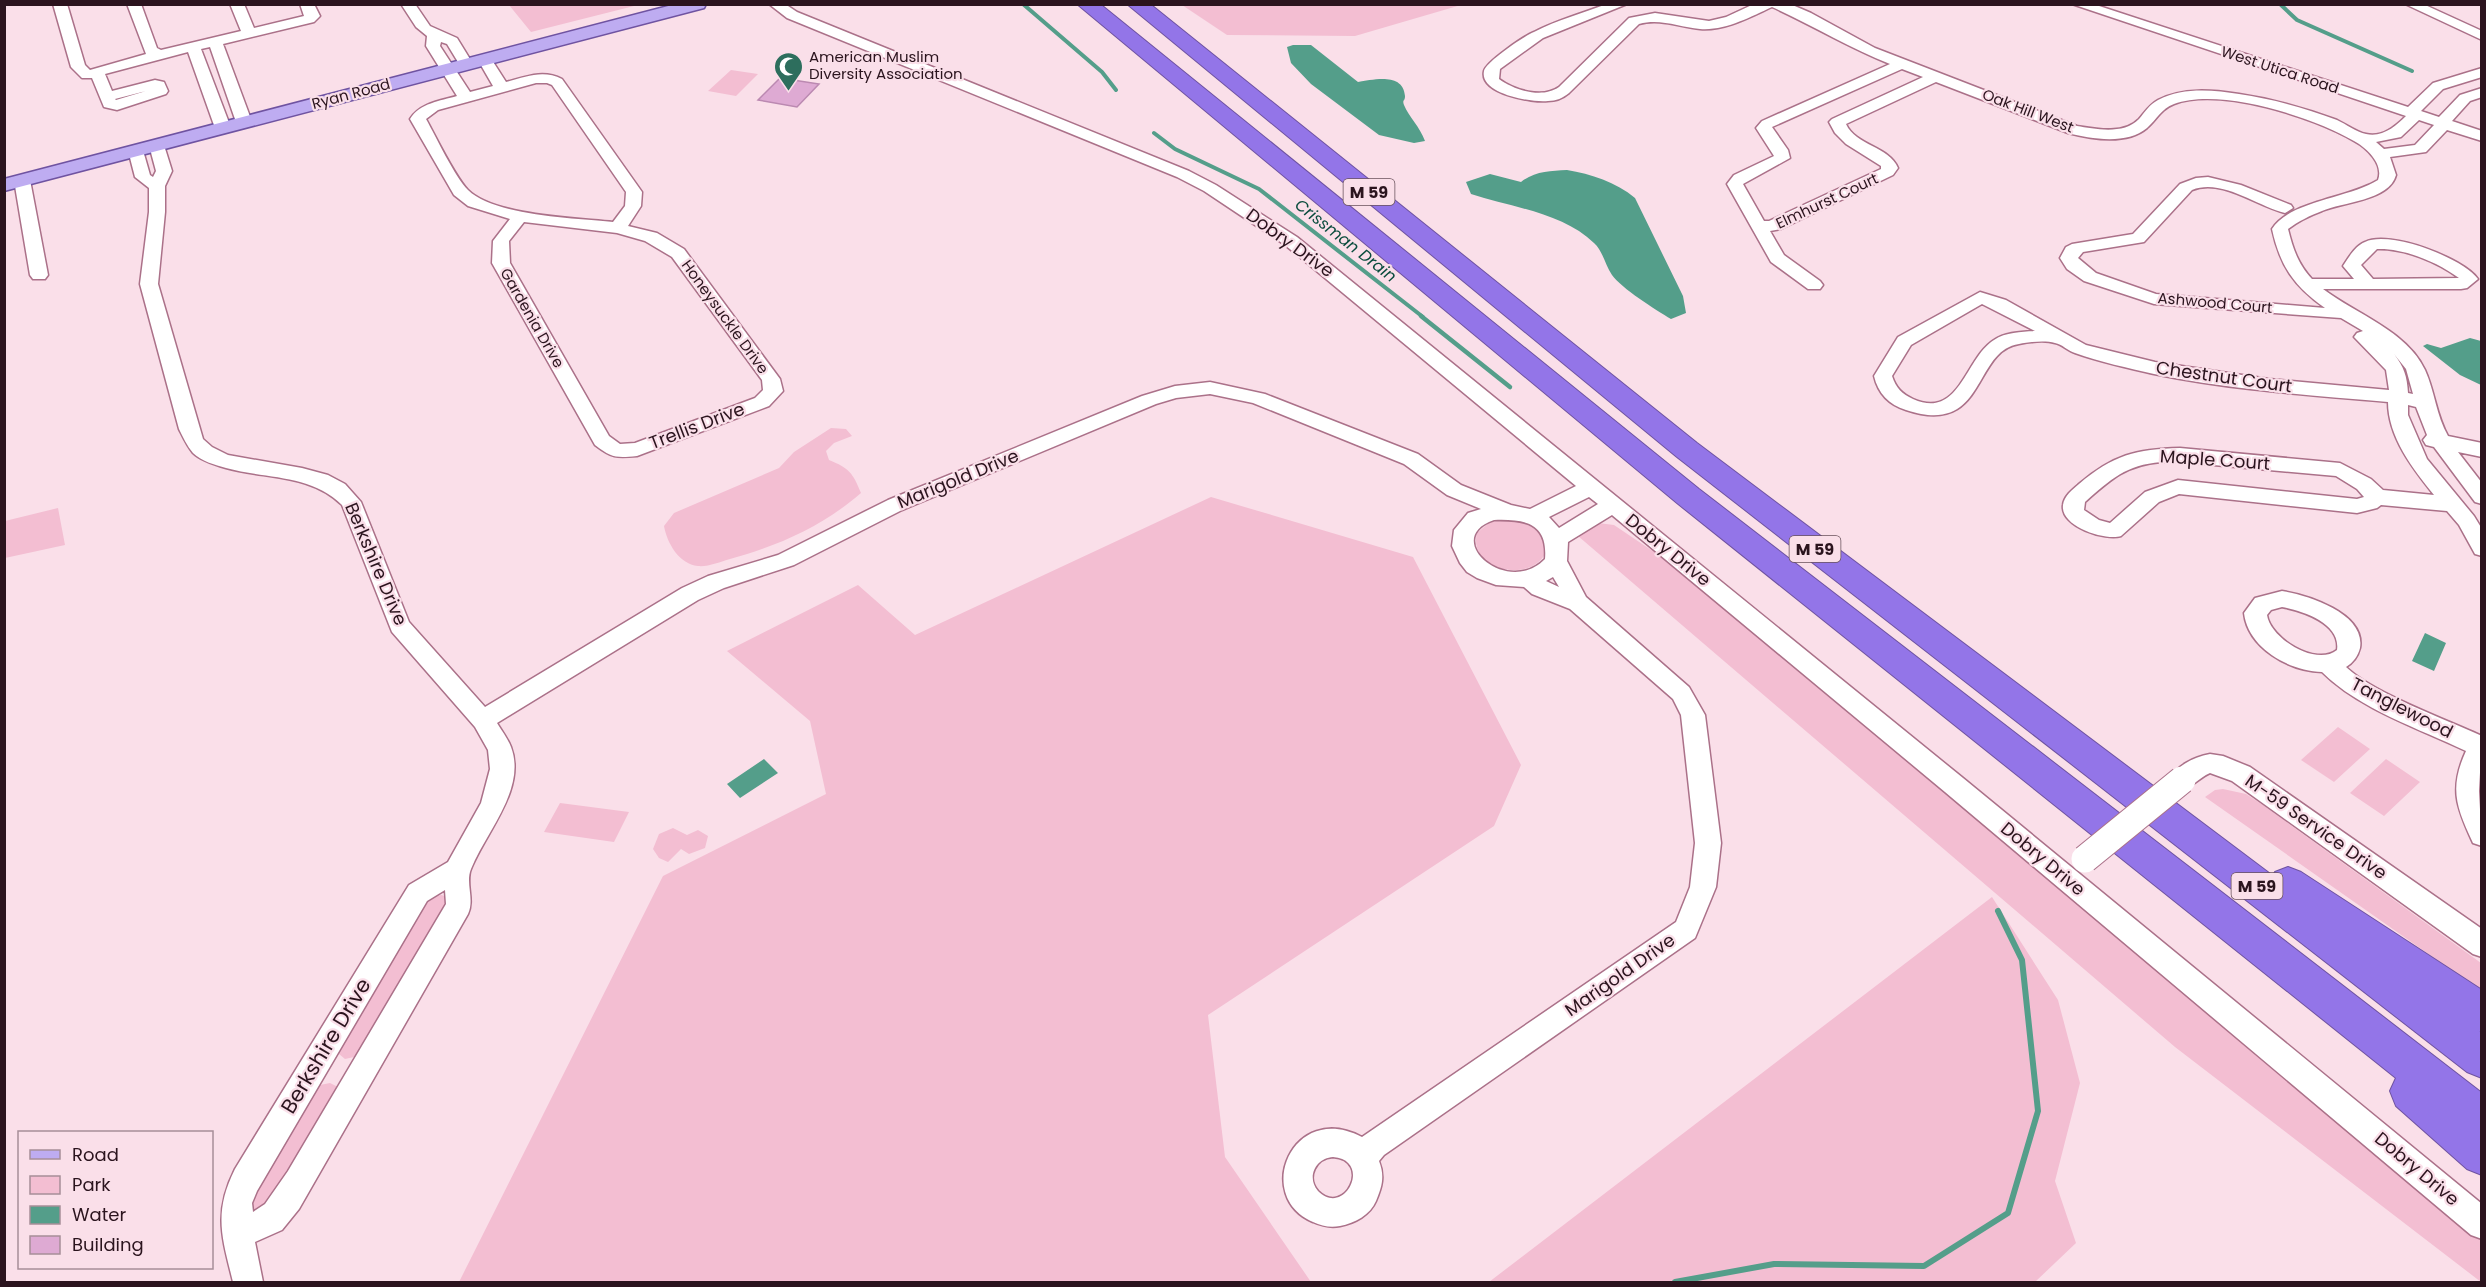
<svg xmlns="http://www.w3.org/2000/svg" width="2486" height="1287" font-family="Poppins,sans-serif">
<rect width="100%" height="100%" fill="#fadfe9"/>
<path fill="#f3bed2" d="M509,5H638L531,32Z
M1182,5H1461L1355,36L1227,35Z
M731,70L758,74L736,96L708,91Z
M831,428L846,429L852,436L834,443L826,451L829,460C849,468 853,473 861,493C823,526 778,546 730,559C720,562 708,567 698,566C679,564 667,543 664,526L674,513L779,468L794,452Z
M1211,497L1413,557L1521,765L1494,826L1208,1015L1225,1157L1311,1282H459L663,876L826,794L810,721L727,651L858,585L915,635Z
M58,508L65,545L5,558V521Z
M1501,520C1522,520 1543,527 1547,550C1534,585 1467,571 1477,533L1490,522Z
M1598,523L1614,525L1660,556L2434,1200L2481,1240V1282L2175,1047L1578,536Z
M2338,727L2370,749L2334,782L2301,760Z
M2386,759L2420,782L2384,816L2350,793Z
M2223,789L2246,794L2263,805L2481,963V991L2205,797L2215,790Z
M560,803L629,812L614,842L544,832Z
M673,828L687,835L698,830L708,836L705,848L689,854L681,849L668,862L659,858L653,849L659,834Z
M442,895L447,898L449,905L364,1051L354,1057L345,1059L339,1054L338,1047L424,902L432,896Z
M1992,897L2058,1000L2080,1083L2055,1181L2076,1243L2035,1282H1489Z
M330,1083L338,1087L337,1097L263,1210L254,1211L250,1208L255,1186L311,1093L320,1085Z"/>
<path fill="#549e8a" d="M1293,45H1311L1358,82C1373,80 1403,72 1405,96C1405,102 1402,99 1404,105C1409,117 1420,127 1425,141L1414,143L1379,135L1311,84L1291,63L1287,47Z
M1567,170C1591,174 1616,182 1635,198L1683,296L1686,313L1671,319C1656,310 1621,288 1612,275C1605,265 1603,251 1594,243C1563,213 1511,207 1471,194L1466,182L1490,174L1521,182C1535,171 1550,171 1567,170Z
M2470,338L2481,341V385L2460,375L2423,346L2427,344L2441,348Z
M2425,633L2446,643L2434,671L2412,661Z
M764,759L778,773L740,798L727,784Z"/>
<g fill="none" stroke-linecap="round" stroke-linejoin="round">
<path stroke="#549e8a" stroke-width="4" d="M1023,4L1102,72L1116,90
M2280,4L2297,20L2412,71
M1154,133L1175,149L1259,189L1423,317"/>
<path stroke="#549e8a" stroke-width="4.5" d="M1421,316L1510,387"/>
<path stroke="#549e8a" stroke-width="6" d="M1675,1282L1774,1264L1924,1266L2008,1213L2038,1111L2022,960L1998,911"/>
</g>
<path fill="#deaad3" stroke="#bb89b1" stroke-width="1.5" d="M780,78L819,84L797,107L758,100Z"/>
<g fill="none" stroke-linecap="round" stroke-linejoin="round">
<defs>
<path id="minor" d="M53,4H67L85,65L90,70L146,54L127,4H141L157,48L161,50L241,31L230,4H244L254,28L304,16L300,4H314L320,16L314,22L223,44L252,122L249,125H239L236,122L210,47L201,49L231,128L223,133L215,128L188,52L105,74L112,91L155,80L164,82L168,91L166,94L117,110L104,107L92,78H82L71,67ZM146,91L116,100L115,99Z
M401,4H415L430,26L457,38L473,64L471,67H461L447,44L441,42L440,46L470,92L493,86L478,60L485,56L490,57L506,82C525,77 543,69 562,79L642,192L641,206L628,226L657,233L684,249L780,379L783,391L769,406L637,456C616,458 612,458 595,445L492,263L493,241L510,219L468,206L454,195L410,119C420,103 440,101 457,96L426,46L427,36L416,27ZM536,83H547L552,85L626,192L625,206L613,222C577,218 494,216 468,190C455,177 436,137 426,119L438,110ZM524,222L617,233L645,241L672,257L762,380L763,390L755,398L635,443L620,444L609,436L510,263L509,241Z
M769,4H785L797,12L1189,171L1216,185L1297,237L1963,778L2482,1204V1239L2471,1235L1945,792L1612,515L1568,542L1567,561L1586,597L1689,687L1705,715L1721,843L1716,887L1695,938L1384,1155L1379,1161C1385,1176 1382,1187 1376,1201C1370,1215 1355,1223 1340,1226C1330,1228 1322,1226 1313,1222C1253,1197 1292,1100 1362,1137L1676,922L1690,887L1695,843L1681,715L1673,699L1570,609L1532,594L1524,587L1496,585L1477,578L1467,572L1460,563L1452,546L1454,530L1468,513L1481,509L1447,495L1404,464L1253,403L1210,394L1176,398L1156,404L902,510L794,565L724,588L698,600L497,723C502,731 508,739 511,747C527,789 485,833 471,869C465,883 475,899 468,914L299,1209L282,1230L255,1242L263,1282H233C222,1237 213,1213 235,1169L409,885L448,862L481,803L490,769L488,750L475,727L392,632L342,505C311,474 266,479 226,468C215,465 201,461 193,453C187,446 183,437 179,429L140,284L149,212V188L135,177L128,150L130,147H142L150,175L153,177L156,171L149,145L157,140L163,142L172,171L165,186V212L158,284L203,439L212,447L228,455L302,468L328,475L345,484L361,502L409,622L485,707L682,588L708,576L778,555L888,500L1142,396L1175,386L1210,382L1265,394L1418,454L1461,485L1511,505L1530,509L1576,486L1285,245L1204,191L1177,177L787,18ZM1589,497L1598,504L1559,528L1549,517ZM1494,520C1525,519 1548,523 1545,559C1507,598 1440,538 1494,520ZM1553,577L1559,587L1546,581ZM445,890L446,904L288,1171L265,1204L253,1212L252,1203L257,1191L427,901ZM1333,1157C1373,1160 1345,1218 1318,1191C1306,1177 1316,1158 1333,1157Z
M1607,4H1627L1543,38L1500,69L1499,79C1514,90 1542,99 1559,87L1629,18L1655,13L1709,21L1726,17L1754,4H1790L1811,13L1875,48L2077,126C2095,129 2124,135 2139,119C2145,112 2149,105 2158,100C2183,87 2213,90 2239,94C2273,99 2305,108 2337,120C2346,124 2356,132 2366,134C2382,138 2396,126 2406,116L2072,4H2093L2408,107L2433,83L2482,68V77L2443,89L2421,111L2439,117L2460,95L2482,88V97L2470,101L2452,121L2482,131V141L2447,130L2426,152L2390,157L2396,175C2389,201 2342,202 2322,211C2311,215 2297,222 2288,229C2293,249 2298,264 2312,279H2354L2343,266C2349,257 2355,246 2365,242C2390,230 2463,258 2478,279L2467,288L2461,289H2323C2356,314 2407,331 2425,370C2435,392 2436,415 2448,436L2482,443V457L2458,452L2482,483V504L2475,502L2434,447L2426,445L2423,440L2427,435L2416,407L2408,405V415L2427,459L2474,516L2482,529V556L2475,554L2459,525L2447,511L2381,505L2377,508L2357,513L2179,494L2159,502L2121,536C2106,541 2060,527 2063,505C2064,496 2073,489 2079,484C2113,455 2136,449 2180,448L2340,463L2371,479L2383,490L2434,495C2413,469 2388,437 2388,402C2310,395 2231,390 2154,374C2128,368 2100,362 2075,353C2068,351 2062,344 2055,343C2045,340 2029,342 2019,344C1972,351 1987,437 1906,410C1889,405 1878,393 1874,376L1898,337L1980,292L2006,300L2086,345L2155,362L2269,379L2389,390L2386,370L2354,337L2357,333L2363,331L2341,318L2154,304L2084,281L2067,269L2060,258L2066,247L2072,244L2133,234L2180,184L2196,178L2208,177L2241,185L2291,205L2293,208L2285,213C2256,206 2222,178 2192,190L2144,242L2083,252L2078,258L2096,273L2156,294L2325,308C2294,286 2280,266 2272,229C2289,201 2350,198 2378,180C2384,164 2367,148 2354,141C2313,117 2220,87 2174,104C2161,109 2157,119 2147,128C2127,145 2091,139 2068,133L1936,82L1846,124C1856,146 1889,146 1898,168L1893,175L1781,229L1770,231L1784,255L1820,281L1823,285L1820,289H1808L1771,262L1727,184L1734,175L1774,156L1756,128L1762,121L1890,64C1849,48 1812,25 1772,7C1750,17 1725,31 1700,29C1679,27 1660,18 1639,24L1569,93C1563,98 1556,101 1548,101C1533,103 1479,94 1484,71C1486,62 1524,36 1534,32C1557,20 1583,13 1607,4ZM1902,69L1923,77L1832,119L1829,122L1835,133L1846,144L1881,166V169L1769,221H1764L1743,184L1790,158L1788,150L1772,127ZM2419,120L2434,125L2415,145L2384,149L2376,142L2401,137ZM2377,249C2404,248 2437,262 2459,278L2373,279L2361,265ZM1982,304L2035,331C2022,332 2006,332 1994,340C1965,358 1960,420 1913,399C1902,394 1896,388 1892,376L1911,345ZM2394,354L2406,369L2413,394L2408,393C2407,376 2404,367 2394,354ZM2161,462H2180L2336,476L2357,489L2364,497L2357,499L2178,480L2145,492L2110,523L2099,520L2084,510L2085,502C2111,479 2126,465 2161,462Z
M2405,4H2423L2482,31V40Z
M22,175L30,180L48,275L45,279H33L30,275L14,180Z
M2282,591C2307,595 2366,613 2360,648C2358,656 2353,663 2346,667C2373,693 2445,719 2482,736L2479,791L2482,846L2473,843C2456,807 2449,788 2466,751C2420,729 2359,709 2322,672C2289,671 2248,648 2244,613L2255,598ZM2282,607C2302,611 2341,623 2337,650C2316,667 2270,638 2267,615L2271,610Z
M2210,754L2223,756L2250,767L2482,929V957L2473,954L2232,781L2210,773C2196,779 2190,793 2173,787L2170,780C2177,765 2194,757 2210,754Z"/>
<path id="major" d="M676,4H706L704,8L4,191V179Z"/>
<path id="highway" d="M1077,4H1100L1699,489L2482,1093V1175L2467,1169L2396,1106L2390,1091L2396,1078L1677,503Z
M1127,4H1150L1697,443L2273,876L2275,872L2288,867L2301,872L2482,990V1032L2479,1031L2482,1033V1078L2467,1072L1677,457Z"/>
</defs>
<use href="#minor" stroke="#ab7189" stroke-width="3"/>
<use href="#major" stroke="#6f53a1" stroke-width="3"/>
<use href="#highway" stroke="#6f53a1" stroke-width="2"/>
<use href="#minor" fill="#fff" fill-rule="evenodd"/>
<use href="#major" fill="#beacf1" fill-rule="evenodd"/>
<use href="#highway" fill="#9375e8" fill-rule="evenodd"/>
<defs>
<path id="minor-bridge" d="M2085,859L2182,780"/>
</defs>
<use href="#minor-bridge" stroke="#ab7189" stroke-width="29" stroke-linecap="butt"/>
<use href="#minor-bridge" stroke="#fff" stroke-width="27"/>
</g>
<defs>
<symbol id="mosque-pin" viewBox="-11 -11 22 30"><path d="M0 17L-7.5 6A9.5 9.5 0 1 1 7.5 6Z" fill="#2d6e5d" stroke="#fadfe9"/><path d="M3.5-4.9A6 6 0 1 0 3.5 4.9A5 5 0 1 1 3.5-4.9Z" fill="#fff"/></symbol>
</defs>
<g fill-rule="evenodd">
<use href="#mosque-pin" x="772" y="50" width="33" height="45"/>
</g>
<g text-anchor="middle" stroke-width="4.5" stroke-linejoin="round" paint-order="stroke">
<g font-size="15" fill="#2b141e" stroke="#fadfe9" text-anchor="start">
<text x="809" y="62">American Muslim<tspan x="809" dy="17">Diversity Association</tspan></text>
</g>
<g font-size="15" fill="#2b141e" stroke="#fadfe9">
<text transform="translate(2280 70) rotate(18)" y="5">West Utica Road</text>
<text transform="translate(351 94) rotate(-15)" y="5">Ryan Road</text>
<text transform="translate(2028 111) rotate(21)" y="5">Oak Hill West</text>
<text transform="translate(1827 201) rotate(-25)" y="5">Elmhurst Court</text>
<text transform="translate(2215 303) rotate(5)" y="5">Ashwood Court</text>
<text transform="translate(725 317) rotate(54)" y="5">Honeysuckle Drive</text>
<text transform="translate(532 318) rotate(60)" y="5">Gardenia Drive</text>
</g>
<g fill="#fadfe9" stroke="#69515b" stroke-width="1.5">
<rect x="1343.5" y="179" width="51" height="26" rx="4.5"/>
<rect x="1789.5" y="536" width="51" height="26" rx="4.5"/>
<rect x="2231.5" y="873" width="51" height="26" rx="4.5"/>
</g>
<g font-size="16" font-weight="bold" fill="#2b141e">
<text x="1369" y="198">M 59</text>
<text x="1815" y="555">M 59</text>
<text x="2257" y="892">M 59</text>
</g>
<g font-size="16" font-style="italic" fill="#0a4c3d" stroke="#fadfe9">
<text transform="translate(1346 240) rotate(38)" y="6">Crissman Drain</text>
</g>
<g font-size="18" fill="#2b141e" stroke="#fadfe9">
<text transform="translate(1290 243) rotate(36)" y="6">Dobry Drive</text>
<text transform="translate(2224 377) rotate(8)" y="6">Chestnut Court</text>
<text transform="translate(697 426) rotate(-21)" y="6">Trellis Drive</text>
<text transform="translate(2215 460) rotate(4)" y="6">Maple Court</text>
<text transform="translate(958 479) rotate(-22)" y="6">Marigold Drive</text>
<text transform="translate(1668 550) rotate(39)" y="6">Dobry Drive</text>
<text transform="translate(376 564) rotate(67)" y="6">Berkshire Drive</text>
<text transform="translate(2402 708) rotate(27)" y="6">Tanglewood</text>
<text transform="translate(2316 827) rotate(35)" y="6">M-59 Service Drive</text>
<text transform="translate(2043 859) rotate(40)" y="6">Dobry Drive</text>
<text transform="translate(1620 975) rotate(-35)" y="6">Marigold Drive</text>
<text transform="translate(2417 1169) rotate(40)" y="6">Dobry Drive</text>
</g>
<g font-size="21" fill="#2b141e" stroke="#fadfe9">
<text transform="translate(326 1046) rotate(-59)" y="7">Berkshire Drive</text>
</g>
</g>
<rect width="2486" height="1287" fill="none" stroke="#2b141e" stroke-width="12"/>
<rect x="18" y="1131" width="195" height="138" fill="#fadfe9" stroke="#a78e98" stroke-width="1.5"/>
<rect x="30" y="1150" width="30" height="9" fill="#beacf1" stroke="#a78e98" stroke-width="1.5"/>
<text x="72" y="1161" font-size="18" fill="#2b141e">Road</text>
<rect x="30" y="1176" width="30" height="18" fill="#f3bed2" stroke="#a78e98" stroke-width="1.5"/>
<text x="72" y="1191" font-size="18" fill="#2b141e">Park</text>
<rect x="30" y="1206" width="30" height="18" fill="#549e8a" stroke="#a78e98" stroke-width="1.5"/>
<text x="72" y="1221" font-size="18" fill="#2b141e">Water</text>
<rect x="30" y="1236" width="30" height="18" fill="#deaad3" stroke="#a78e98" stroke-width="1.5"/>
<text x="72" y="1251" font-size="18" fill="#2b141e">Building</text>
</svg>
